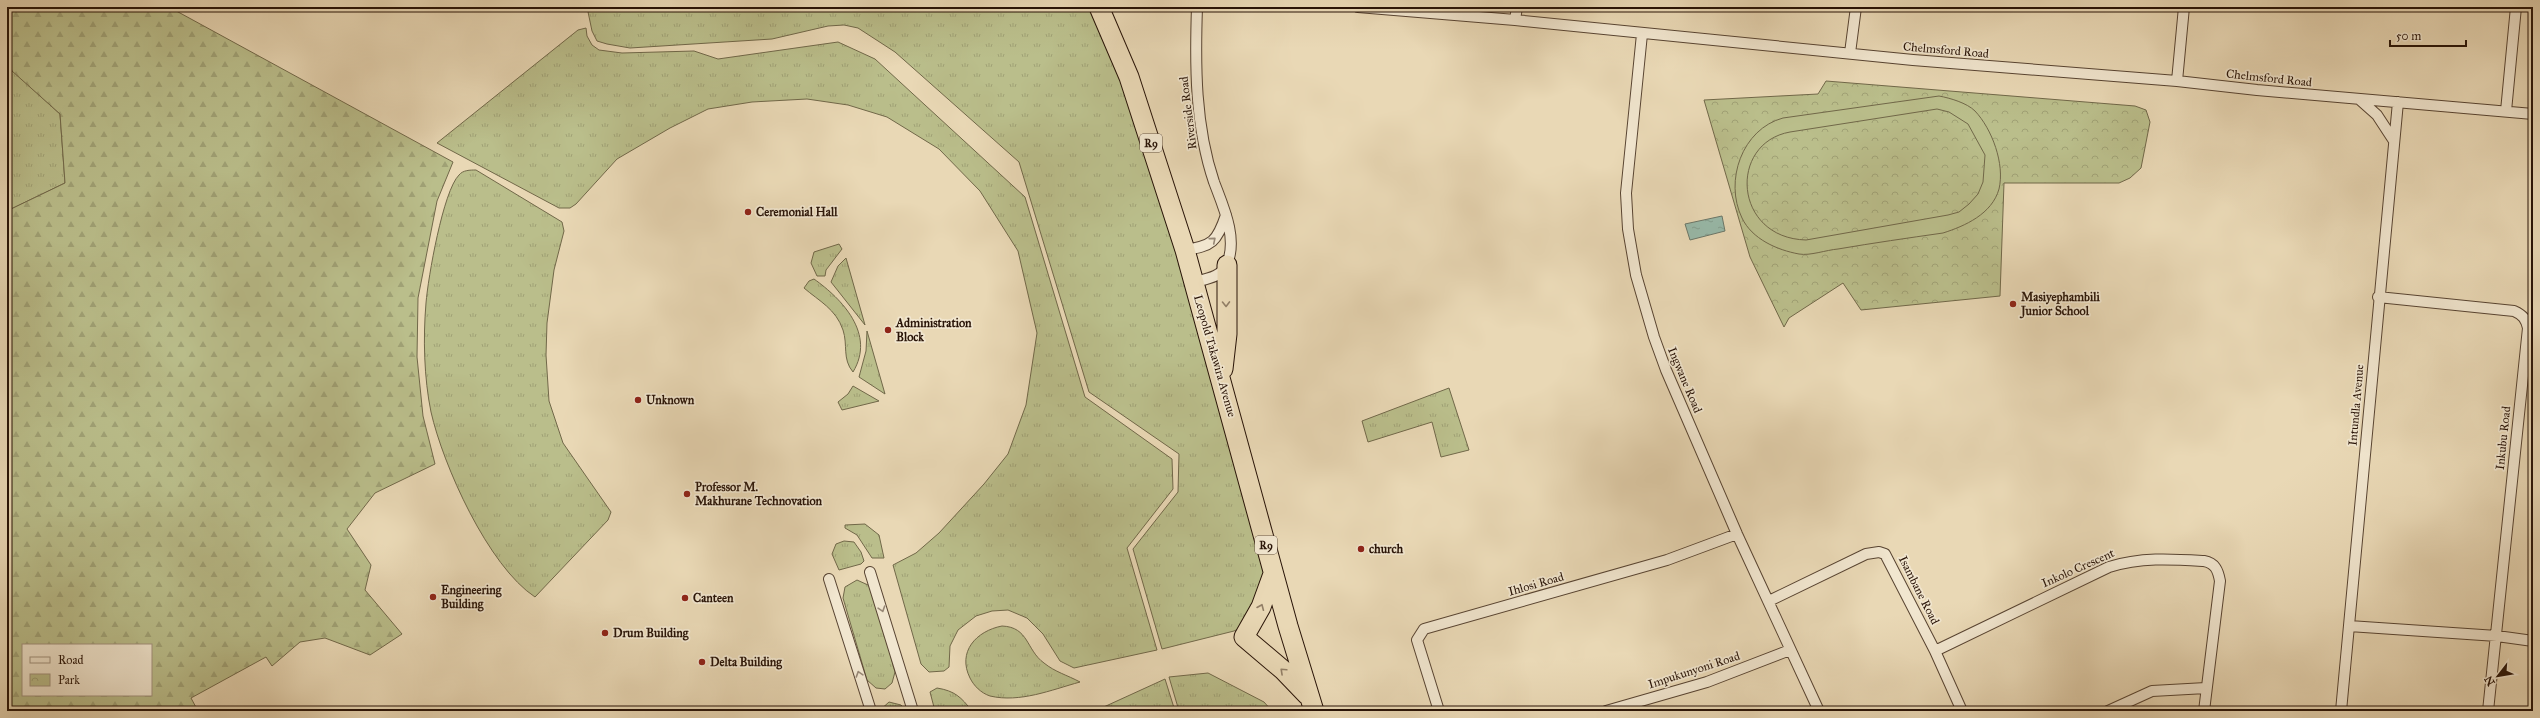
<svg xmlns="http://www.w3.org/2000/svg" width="2540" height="718" font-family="'IM FELL Great Primer',serif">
<defs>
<pattern id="grass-tufts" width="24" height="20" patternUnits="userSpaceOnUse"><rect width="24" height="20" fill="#babe8b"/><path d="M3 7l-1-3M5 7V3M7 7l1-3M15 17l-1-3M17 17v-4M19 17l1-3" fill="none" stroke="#a0a276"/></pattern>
<pattern id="forest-firs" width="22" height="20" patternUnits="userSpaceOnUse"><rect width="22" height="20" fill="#babe8b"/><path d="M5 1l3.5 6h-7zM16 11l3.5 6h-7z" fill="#a0a276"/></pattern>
<pattern id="park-crowns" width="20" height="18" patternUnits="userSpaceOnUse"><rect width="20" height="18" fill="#babe8b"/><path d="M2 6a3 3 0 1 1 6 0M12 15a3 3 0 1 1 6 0" fill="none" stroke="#a0a276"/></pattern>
<pattern id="water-ripples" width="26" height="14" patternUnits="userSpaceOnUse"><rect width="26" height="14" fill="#98baaa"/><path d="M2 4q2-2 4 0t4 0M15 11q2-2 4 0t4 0" fill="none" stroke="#839f91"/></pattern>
</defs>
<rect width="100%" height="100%" fill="#e9d8b5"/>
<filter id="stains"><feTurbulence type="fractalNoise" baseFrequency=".005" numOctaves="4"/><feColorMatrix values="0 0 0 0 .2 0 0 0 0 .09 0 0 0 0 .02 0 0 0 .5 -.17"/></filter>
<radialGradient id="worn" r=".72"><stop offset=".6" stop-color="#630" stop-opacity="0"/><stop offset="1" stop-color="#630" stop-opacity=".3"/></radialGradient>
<path fill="url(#grass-tufts)" stroke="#716849" d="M587,7H1090L1121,76L1170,230L1264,565L1266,584L1247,625L1234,631L1162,649L1133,549L1178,492L1179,454L1089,392L1019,162L895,52L858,28L844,25L828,26L772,39L630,48L607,44L597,41L592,31Z
M586,28L587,36L592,45L599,50L622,53L694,51L718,59L838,42L875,59L1025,197L1085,397L1172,459L1173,489L1127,548L1157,650L1074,668L1060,661L1043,634L1027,618L1008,610L992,611L976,616L958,630L950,646L949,667L944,671L929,672L921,664L893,565L916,553L939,533L984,484L1008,454L1026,405L1037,333L1018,251L980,191L939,149L887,117L848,105L807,99L752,102L708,109L670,128L617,159L576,204L570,208H559L437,143L578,30Z
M7,55L13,71L60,114L65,183L11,209L7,215Z
M476,170L562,222L564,231L554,270L547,323L546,355L549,401L563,443L611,512L608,520L535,597C488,566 443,465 431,412C424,378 423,338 426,303C428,278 443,191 459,175C463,170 470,170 476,170Z
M839,244L842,249L826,270L825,276H817L811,263L814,252Z
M846,258L865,325L831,282L838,266Z
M814,279C842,299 876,334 853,372C842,359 848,345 843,330C836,309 819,301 804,288L809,281Z
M867,331L885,394L859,377L866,351Z
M853,386L879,401L842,410L838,402L848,394Z
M1449,388L1469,450L1441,457L1432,422L1368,442L1362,421Z
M865,524L879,535L884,558H872L857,535L845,528V525Z
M844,541L854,542L861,552L864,561L861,564L839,570L832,554L836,544Z
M857,580L868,585L873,590L895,672L892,683L885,689L876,688L867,680L843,598L845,587Z
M1002,626C1029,627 1026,650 1044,663C1055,672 1067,675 1080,682C1051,690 1020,703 990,696C981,693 974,686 970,678C957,652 976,631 1002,626Z
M1208,673L1264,702L1272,711H1179L1169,677Z
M1165,679L1175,711H1095Z
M937,688C955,691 961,697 972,711H935L930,692Z
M889,702L901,705L906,711H879Z"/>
<path fill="url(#forest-firs)" stroke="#716849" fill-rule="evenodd" d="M7,7H169L453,162L437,201L418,298L417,357L423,416L435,464L375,493L347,529L371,565L365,590L402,634L370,655L325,638L300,642L272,666L266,657L191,698L198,711H7V215L11,209L65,183L60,114L12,71L7,55ZM23,645H151V695H23Z"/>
<path fill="url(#park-crowns)" stroke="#716849" d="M1826,81L2135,106L2146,110L2150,122L2141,168L2130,178L2119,183H2004L2000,296L1861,310L1843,283L1789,318L1784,327L1750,257L1704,100L1818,94Z"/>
<path fill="#babe8b" stroke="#716849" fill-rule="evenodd" d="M1939,96C1950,98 1967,103 1975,111C1992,129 2005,164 1999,189C1992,214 1965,226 1943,233C1908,238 1873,243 1838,249C1826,250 1810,256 1799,254C1777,250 1752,239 1742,218C1724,181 1742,129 1783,118ZM1937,109L1949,112L1968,124L1985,155L1983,182L1978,194L1969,204L1959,212L1948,215L1806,240C1733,238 1728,143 1790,132Z"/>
<path fill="url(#water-ripples)" stroke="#6b7769" d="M1722,216L1725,231L1690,240L1685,224Z"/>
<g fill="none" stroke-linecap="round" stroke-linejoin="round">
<defs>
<path id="street" d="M1358,7L1515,20L1913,60L2177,81L2257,90L2533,114
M1515,20L1517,7
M1642,34L1626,193L1628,229L1636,275L1654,337L1666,370L1737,534L1819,711
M1850,53L1856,7
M2177,81L2184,7
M2359,99L2377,115L2394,141
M2506,111L2516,7
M1185,250C1212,246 1217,242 1226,215
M1194,282C1206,279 1222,277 1227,264C1238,238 1223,206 1214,182C1195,126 1195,65 1197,7
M2378,297L2514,311C2523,315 2526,319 2528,328L2488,711
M870,572L913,711
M829,579L871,711
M1769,601L1866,554L1879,552L1885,554L1935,651L1962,711
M2349,626L2497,636L2533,641
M1935,651L2109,567C2141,557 2171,559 2204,561C2215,563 2218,570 2220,581L2204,711
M1439,711L1417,640L1424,629L1667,560L1737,534
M1606,711L1707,682L1790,650
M2108,711L2152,691L2206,688
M2341,711L2398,102"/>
<path id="highway" d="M1099,7L1129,77L1185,250L1288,626L1314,711
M1223,369L1227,334V265
M1273,574L1261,607L1244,637L1283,670L1307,695"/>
</defs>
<use href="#street" stroke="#584432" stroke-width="12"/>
<use href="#highway" stroke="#281307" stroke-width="21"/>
<use href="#street" stroke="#f1e6cf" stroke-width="10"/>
<use href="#highway" stroke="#e9d8b5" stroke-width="19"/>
</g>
<defs><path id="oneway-chevron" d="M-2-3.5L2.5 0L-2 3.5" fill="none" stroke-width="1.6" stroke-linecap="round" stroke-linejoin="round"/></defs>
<g stroke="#978775">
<use href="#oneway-chevron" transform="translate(1213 240) rotate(-40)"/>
<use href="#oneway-chevron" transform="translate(882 609) rotate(72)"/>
<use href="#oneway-chevron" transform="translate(859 674) rotate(-108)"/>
</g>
<g stroke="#927f67">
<use href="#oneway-chevron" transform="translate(1226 304) rotate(89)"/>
<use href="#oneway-chevron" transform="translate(1261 607) rotate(-67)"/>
<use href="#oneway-chevron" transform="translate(1283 671) rotate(-137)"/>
</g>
<g fill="#8f2418" stroke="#f1e6cf" stroke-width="1.5">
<circle cx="748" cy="212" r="4"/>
<circle cx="2013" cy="304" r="4"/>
<circle cx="888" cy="330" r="4"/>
<circle cx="638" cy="400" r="4"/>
<circle cx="687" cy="494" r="4"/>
<circle cx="1361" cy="549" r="4"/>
<circle cx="433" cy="597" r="4"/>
<circle cx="685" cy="598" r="4"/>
<circle cx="605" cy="633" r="4"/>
<circle cx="702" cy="662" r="4"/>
</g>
<g text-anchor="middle" stroke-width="3.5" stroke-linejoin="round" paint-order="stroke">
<g fill="#f1e6cf" stroke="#645243" stroke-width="1">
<rect x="1140" y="134" width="22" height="18" rx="3"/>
<rect x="1255" y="536" width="22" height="18" rx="3"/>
</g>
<g font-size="11" font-weight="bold" fill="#281307">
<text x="1151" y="147">R9</text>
<text x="1266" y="549">R9</text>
</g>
<g font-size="12" fill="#281307" stroke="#f1e6cf">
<text transform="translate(1946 50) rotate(5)" y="4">Chelmsford Road</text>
<text transform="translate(2269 78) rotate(6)" y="4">Chelmsford Road</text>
<text transform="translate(1188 113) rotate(-97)" y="4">Riverside Road</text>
<text transform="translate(1215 356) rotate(74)" y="4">Leopold Takawira Avenue</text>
<text transform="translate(1685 380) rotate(67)" y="4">Ingwane Road</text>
<text transform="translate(2356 405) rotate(-85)" y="4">Intundla Avenue</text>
<text transform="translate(2503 438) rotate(-84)" y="4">Inkubu Road</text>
<text transform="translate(2078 568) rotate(-24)" y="4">Inkolo Crescent</text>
<text transform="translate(1536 584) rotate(-16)" y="4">Ihlosi Road</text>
<text transform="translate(1919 590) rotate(63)" y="4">Isambane Road</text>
<text transform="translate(1694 670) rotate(-18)" y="4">Impukunyoni Road</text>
</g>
<g font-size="12" font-weight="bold" fill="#281307" stroke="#f1e6cf" text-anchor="start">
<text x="756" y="216">Ceremonial Hall</text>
<text x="2021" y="301">Masiyephambili<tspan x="2021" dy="14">Junior School</tspan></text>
<text x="896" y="327">Administration<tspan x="896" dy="14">Block</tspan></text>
<text x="646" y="404">Unknown</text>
<text x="695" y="491">Professor M.<tspan x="695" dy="14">Makhurane Technovation</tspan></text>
<text x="1369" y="553">church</text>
<text x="441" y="594">Engineering<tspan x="441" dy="14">Building</tspan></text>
<text x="693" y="602">Canteen</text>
<text x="613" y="637">Drum Building</text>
<text x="710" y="666">Delta Building</text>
</g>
</g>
<rect width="2540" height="718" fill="none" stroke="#e9d8b5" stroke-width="24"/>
<rect x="8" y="8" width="2524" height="702" fill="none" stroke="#281307" stroke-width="2"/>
<rect x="12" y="12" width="2516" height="694" fill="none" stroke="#281307"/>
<rect x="22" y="644" width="130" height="52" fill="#f1e6cf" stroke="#a1927f"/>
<rect x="30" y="657" width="20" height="6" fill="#f1e6cf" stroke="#a1927f"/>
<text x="58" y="664" font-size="12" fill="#281307">Road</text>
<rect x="30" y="674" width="20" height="12" fill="url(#park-crowns)" stroke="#a1927f"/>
<text x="58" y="684" font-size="12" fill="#281307">Park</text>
<g transform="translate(2498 676) rotate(239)" stroke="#f1e6cf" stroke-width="3" paint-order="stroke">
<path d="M0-3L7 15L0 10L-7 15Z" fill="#281307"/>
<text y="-6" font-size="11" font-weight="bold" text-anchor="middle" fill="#281307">N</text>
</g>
<path d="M2390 40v6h76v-6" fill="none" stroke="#281307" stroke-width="2"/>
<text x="2396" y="40" font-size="12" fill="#281307" stroke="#f1e6cf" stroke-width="3" paint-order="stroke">50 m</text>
<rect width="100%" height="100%" filter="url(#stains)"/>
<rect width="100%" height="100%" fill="url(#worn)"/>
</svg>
